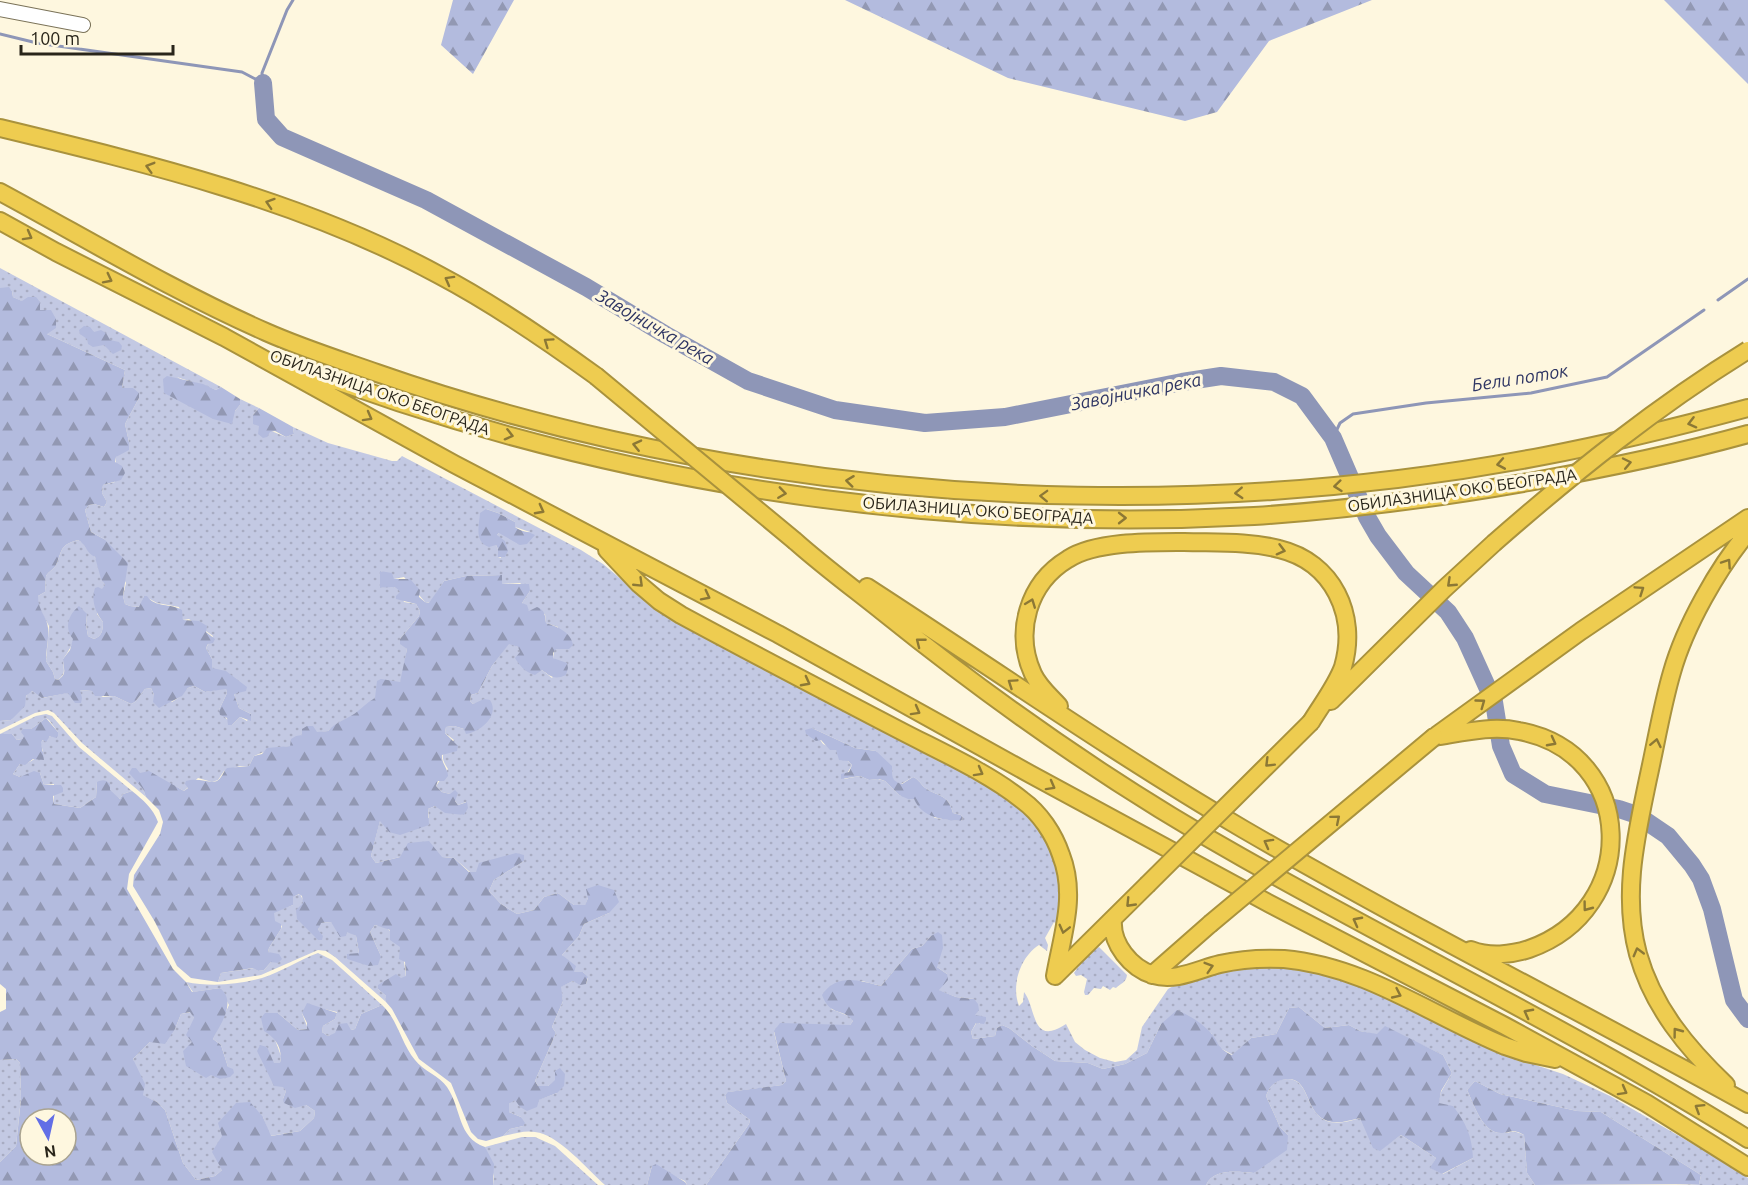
<svg xmlns="http://www.w3.org/2000/svg" width="1748" height="1185" font-family="Ubuntu,sans-serif">
<defs>
<pattern id="grass-dots" width="8" height="8" patternUnits="userSpaceOnUse" patternTransform="scale(1.5)"><rect width="8" height="8" fill="#c3c9e3"/><path d="M2 2h.1M6 6h.1" fill="none" stroke="#a8acc2" stroke-width="1.8" stroke-linecap="round"/></pattern>
<pattern id="forest-firs" width="22" height="20" patternUnits="userSpaceOnUse" patternTransform="scale(1.5)"><rect width="22" height="20" fill="#b3bbde"/><path d="M5 1l3.5 6h-7zM16 11l3.5 6h-7z" fill="#9298b3"/></pattern>
</defs>
<rect width="100%" height="100%" fill="#fef7df"/>
<path fill="url(#grass-dots)" fill-rule="evenodd" d="M0,268L221,387L216,390C203,384 190,382 177,377L235,411L240,405V399L259,408L253,415C263,432 270,429 286,437L294,434L293,427L328,443L392,461H397L402,456L581,550L603,564L659,611L902,739L974,775L1014,801L1040,828L1058,863L1062,900L1056,924L1054,922L1045,938L1048,945L1047,951L1039,945C1020,957 1011,986 1019,1006L1023,1002L1024,992C1037,1009 1031,1047 1066,1024L1075,1042L1085,1050L1100,1058L1115,1062L1126,1060L1137,1050L1142,1027L1168,989L1184,980L1244,964L1314,969L1399,1003L1457,1034L1520,1060L1563,1074L1610,1096L1724,1162L1748,1178V1185H1676L1699,1184L1701,1175L1601,1112L1577,1111L1500,1094L1475,1081L1467,1090C1474,1104 1482,1133 1501,1133C1512,1133 1512,1129 1524,1135L1527,1173L1535,1185H1206C1214,1168 1238,1172 1254,1173L1288,1135L1280,1127L1266,1096C1269,1088 1273,1082 1281,1080C1307,1073 1305,1104 1319,1116C1331,1127 1346,1122 1360,1118L1380,1150L1401,1135L1436,1158L1431,1168L1443,1174L1473,1158L1438,1104L1441,1092L1452,1073L1443,1055L1422,1045L1360,1031L1349,1025L1325,1028L1299,1007L1289,1008L1276,1034L1251,1038L1233,1055L1220,1048L1211,1033L1161,1024L1147,1053L1125,1064L1103,1069L1088,1063L1055,1061L1032,1046L1009,1028L1002,1025L997,1028L995,1036L973,1039L971,1032L977,1022L980,1024L975,1015L974,999L956,997L938,990L947,974L937,967L931,936L922,946L912,949L881,986L862,981L831,1009L851,1017L853,1021L850,1025L774,1032L786,1081L782,1085L729,1092L725,1095L727,1103L750,1120L749,1124L706,1185H687L685,1181L652,1166L647,1185H605C588,1170 558,1134 535,1132C524,1130 514,1134 503,1136L510,1129L523,1126L521,1117L509,1112V1104L515,1099L538,1100L557,1093L556,1080L548,1086H538L535,1081L556,1033L552,1027L563,1001L560,987L573,981L586,984L588,978L583,972H574L562,955L579,936L584,924L609,913L588,898L585,906L574,905L558,893L544,897L534,910L517,914L501,904L489,891L494,880L524,861L476,872H470L454,858L442,857H400L376,863L371,856L380,820L429,818L428,809L435,806L464,815L466,802L458,805L450,794L442,792L436,786L448,769C438,754 444,753 454,740L445,733L446,727L454,726L464,729L479,703L473,704L470,701L471,695L478,693L492,666L509,643L518,647L538,671L542,670L552,678L561,663L553,658L558,627L546,623L545,614L529,611L522,603L530,591L520,583L502,584L501,575L466,576L444,581L430,603L425,602L404,577L394,579L381,571L380,588L391,586L399,589L404,602L416,604L420,611L419,616L400,639L407,649L402,679L400,682H395C382,692 370,703 357,713C347,720 336,722 328,731L302,735L290,746L271,749L254,756L249,766H240L224,771L218,780L212,782L198,778L184,791L175,786L143,789L146,797L82,743L54,713L48,710L35,713L0,730V721L11,720L29,692L32,691L43,698L80,690L92,691L103,697L114,696L131,704L135,702L145,689L151,688L154,695L172,702L181,696L188,688L194,686L205,692L226,688L227,693L219,710L232,725L240,717L247,721L251,714L239,708L234,694L212,668V659L206,648L213,636L189,619L183,620L179,607L157,603L144,596L140,607L130,606L125,604L123,596L126,583L104,539L91,532L85,510L89,505L94,504L104,507L107,502L102,493L103,485L115,482L116,457L129,442L125,424L139,398L122,388L125,370L47,334L40,310L13,297L12,291L9,288H0ZM486,509L498,513L515,522V527L530,532L499,533L497,535L501,558L498,557V549L496,545H492ZM812,728L855,748L876,751L895,782L901,784L913,777C918,779 920,783 924,787C937,797 948,793 953,813L961,815L963,818L961,821L935,818L914,799L899,795L885,781L878,779L869,780L860,776L844,779L852,765L836,750L823,744Z
M78,540L83,543C86,550 93,553 96,559C100,568 100,577 105,585V588L102,590L97,614L103,622C103,630 102,636 94,639L88,636L86,625L87,614C79,629 73,646 63,659C63,669 67,673 58,680L55,679L53,672L46,661L49,626L38,606V596L45,592L46,576C49,571 54,569 56,565C63,550 59,545 78,540Z
M46,714L52,716L79,747L132,791L123,794L120,799L97,782L96,797L80,808L54,804V784L44,785L40,773L20,777L13,774L20,764C28,765 38,757 43,751L40,742L58,732L49,720L46,718L31,729L22,739L17,740L12,734H0L36,716Z
M300,894L318,930L320,923L331,922L356,936L359,953L381,956L370,932L375,925C379,926 386,927 389,930C401,938 405,963 406,977L378,989L386,996V1002L335,957L326,951L318,950L261,975L218,982L221,973L254,968L258,971L264,970L271,962L272,954L268,952L269,948L281,929L282,926L274,921V912L293,905L292,897Z
M1099,947L1127,975C1126,983 1121,983 1116,988L1113,987L1110,990L1103,986L1101,989L1094,988L1088,995H1085L1084,992L1087,979L1081,975L1076,976L1074,973L1088,953Z
M318,953L332,960L382,1005L361,1014L355,1029L328,1036L322,1032L323,1026L335,1019L337,1012L320,1008L302,1013L308,1029L298,1030L278,1013L274,1037L281,1056L280,1063H274L286,1091L283,1099L306,1105L315,1111L314,1118L300,1131L270,1136L263,1117L222,1136V1170L215,1176L196,1180L183,1163L165,1110L157,1102L142,1095L133,1059L150,1042L175,1029L181,1014L191,1012L194,1018L193,1042L211,1075L228,1067L221,1045L213,1039L229,1005L220,988L193,992L186,982C210,987 238,985 262,978C281,972 299,960 318,953Z
M16,1059L20,1063L21,1098L16,1146L0,1162V1060Z
M522,1137H535L555,1146L598,1185H493L494,1176L485,1147Z"/>
<path fill="url(#forest-firs)" fill-rule="evenodd" d="M453,0H514L473,74L441,45Z
M845,0H1372L1269,41L1217,112L1185,121L1008,78Z
M1664,0H1748V84Z
M9,287L12,291L13,297L22,301L28,297H36L40,302V310H51L56,319V328L47,334L125,370L122,388H133L139,393V398L125,424L129,442V450L116,457L115,462L122,466L125,473L121,480L103,485L102,493L107,502L104,507L94,504L89,505L85,510L91,532L104,539L128,563L123,596L125,604L130,606L139,607L144,596H147C155,608 171,603 182,610L183,620L199,621L207,626L206,632L215,639L213,643L208,644L206,648L212,659V668L226,671L247,687L246,691L234,694L239,708L251,714V721L240,717L232,725H228L227,718L220,715L219,710L227,693L226,689L205,692L194,686L188,688L182,696L159,708L153,702L154,695L151,688L145,689L135,702L131,704L114,696H95L92,691L80,690L82,698L81,703H75L68,693L42,698L32,691L26,696L25,706L11,720L0,721V288ZM78,540C86,544 86,553 95,557L101,579L105,585L102,589L98,587L95,588C91,600 95,612 103,622C103,630 102,636 94,639L88,636L86,625L87,614L79,606C68,615 64,628 73,639L70,650L63,659C63,669 68,673 58,680L55,679L53,672L46,661C46,649 49,639 48,628C47,616 38,611 38,596L45,592L46,576C49,571 54,569 56,565C63,550 59,545 78,540Z
M84,326L90,327L94,332L101,330L106,333L110,340L119,342L122,346L121,350L113,354L104,345L93,347L88,344L87,339L80,334L79,330Z
M167,376L203,384L216,390L221,387L240,399V405L235,411L232,424L213,419L164,393L163,379Z
M259,408L293,427L294,434L286,437L275,431L270,432L267,437L263,438L258,434L259,426L253,424V415Z
M486,509L498,513L515,522V527C521,532 528,531 535,535L527,544L520,545L499,533L497,535L505,541L508,551L505,557H498V549L496,545L489,547C474,542 479,526 480,513Z
M380,571L392,573L394,579H410L420,590L419,597L425,602L429,603L444,581L466,576L502,575V584H529L530,591L522,603L527,605L529,611L537,607C545,610 545,615 546,623C558,627 571,632 573,645L569,649H556L553,653V658L567,663L568,668L566,675C555,680 551,677 542,670L535,675C525,672 520,666 515,658L520,652L518,647L509,644L492,666L478,693L471,695L470,701L473,704L484,699L490,700C500,715 481,732 466,734L464,729L454,726L446,727L445,733L458,746L457,751L442,755C441,763 448,768 448,776L444,781H438L436,786L442,792L450,794L455,790L458,793L455,801L458,805L467,802L468,808L464,815L445,813L435,806L428,809L429,825L400,835L389,832L380,821L371,856L376,863L400,857L408,843L429,841L442,857L454,858L469,872H476L479,863L516,853L524,855V861L494,880L489,891L501,904L517,914L534,910L544,897L558,893L574,905H585L588,898L586,889L598,885L614,890L619,902L609,913L584,924L579,936L562,955L576,966L574,972H583L588,977L586,984L580,985L573,981L561,987L563,1001L552,1027L556,1033L535,1081L538,1086H548L555,1080V1071L560,1068L565,1074L564,1086L557,1093L539,1100L537,1107L527,1111L520,1107L515,1100L509,1104V1112L521,1117L525,1123L523,1126L510,1129L503,1136L486,1141L478,1139L471,1132L451,1083L419,1059L392,1009L386,1002V996L378,989V985L396,974L401,978L406,976L405,962L399,959L400,947L390,940V930L375,925L370,932L381,956L378,965L369,966L347,959V954L359,953L356,936L347,932L346,936L340,937L331,922L321,923L318,930L323,936L322,940H318L297,919L296,910L303,903L302,896L299,894L293,897V905L274,913L275,921L281,924V929L269,948L268,952L279,954L282,959L278,963L271,962L264,970L258,971L253,968L221,973L218,982L191,978L177,966L155,922L133,886L134,875L160,834L163,822L159,810L146,797L143,789L129,773L132,768H136L140,773L149,771L184,791L188,788L185,784L186,781C198,777 211,784 217,781C222,778 223,772 227,768L249,766L254,756L262,754L267,748L290,746L291,739L296,736L302,735V729L307,726H313L317,732L328,731C336,721 349,719 358,711C364,706 368,702 375,698L377,681L381,679L400,682L407,649L400,644V639L419,616L420,611L416,604L396,599V596L400,592C395,584 388,588 380,588Z
M46,718L58,732V736L56,738L50,736L46,742L43,740L41,742L44,760L33,759L25,765L20,764L13,774L20,777L34,771L40,773L44,785H61L63,788V792L53,796L54,804L80,808L96,797L97,782C102,780 105,779 110,784V790L120,799L123,794L132,791C143,800 153,808 158,822L129,874L127,889L173,969L186,982L192,992L220,988C237,1002 221,1023 213,1039L221,1045L228,1067L233,1069L234,1073L230,1077L220,1079L211,1075L206,1078L186,1066L183,1051L192,1042L186,1035L194,1018L190,1012L181,1014L175,1029L165,1044L150,1042L133,1059L145,1084L143,1095L157,1102L165,1110L183,1163L196,1180L215,1176L222,1170L212,1152L222,1136L218,1123L236,1103L250,1102L263,1117L271,1136L300,1131L314,1118L315,1111L306,1105L295,1108L284,1103L283,1099L286,1091L283,1087L274,1086L257,1051L260,1045L267,1047L274,1063H280C283,1049 276,1038 264,1031L261,1018L265,1013H278L298,1030L307,1029V1023L302,1013L307,1003L337,1013L335,1019L323,1026L322,1032L328,1036L335,1033L339,1024L347,1023L351,1030L355,1029L361,1014L382,1005C398,1020 401,1043 415,1060C423,1071 440,1076 447,1087C462,1109 457,1137 485,1147L494,1164L493,1185H0V1162L16,1146L21,1099L20,1063L16,1059L0,1060V1012L6,1009V989L0,984V734H12L17,740L22,739L24,736L21,732L23,729H31ZM30,1119H66V1155H30Z
M812,728L855,748L876,751L892,766C892,776 891,781 902,784L913,777C918,779 920,783 924,787C937,797 948,793 953,813L961,815L963,818L961,821C943,820 922,818 914,799H908L899,795L885,781L879,779L869,780L860,776L841,779V774L849,772L852,765L848,761L839,760L836,750H830L821,740L816,741L806,734L805,730Z
M938,932L942,935L943,948L937,967L947,974L948,980L939,990L956,997L974,999L978,1004L979,1010L975,1015L986,1017V1020L984,1024L976,1023L971,1032L973,1039L995,1036L997,1028L1002,1025L1009,1028L1032,1046L1055,1061L1088,1063L1103,1069L1125,1064L1147,1053L1161,1024L1177,1010C1189,1015 1200,1022 1209,1031C1221,1043 1214,1046 1232,1055L1251,1038L1276,1034L1289,1008L1299,1007L1325,1028L1349,1025L1360,1031L1377,1034L1385,1026L1443,1055L1452,1073L1441,1091L1439,1103L1453,1106C1466,1123 1472,1136 1473,1158L1442,1174L1430,1168L1436,1158L1401,1135L1380,1151L1373,1148L1360,1118C1346,1121 1332,1127 1319,1116C1305,1104 1307,1073 1282,1080C1273,1082 1269,1088 1266,1096L1280,1127L1288,1135L1287,1150L1254,1173C1238,1172 1214,1168 1206,1185H706L749,1124L750,1120L727,1103L725,1095L728,1092L782,1085L786,1081L774,1031L780,1023L850,1025L853,1021C843,1007 831,1018 822,995C837,973 858,980 881,986L912,949L922,946L931,936Z
M1475,1081L1500,1094L1577,1111L1601,1112L1701,1175L1699,1184L1535,1185L1527,1173L1524,1135C1512,1128 1512,1133 1501,1133C1482,1133 1474,1104 1467,1090Z
M656,1164L685,1182L687,1185H647L652,1166Z"/>
<g fill="none" stroke-linecap="round" stroke-linejoin="round">
<path stroke="#8e96b7" stroke-width="3" d="M0,34L37,43L242,72L263,83
M263,83L262,73L287,10L293,0
M1718,300L1748,279
M1333,438L1340,423L1353,414L1426,403L1531,393L1607,377L1704,310"/>
<path stroke="#8e96b7" stroke-width="18" d="M263,83L266,119L282,137L426,200L586,287L666,335L748,381L835,410L925,423L1005,417L1182,382L1221,376L1274,382L1302,396L1333,438L1367,517L1378,536L1406,573L1448,612L1465,638L1494,702L1501,746L1513,774L1545,794L1619,809L1637,815L1668,836L1692,865L1701,879L1712,909L1734,1000L1748,1019"/>
<defs>
<path id="secondary" d="M0,9L83,25"/>
<path id="highway" d="M0,128C149,164 303,201 439,275C494,304 545,339 596,376
M0,192C87,239 175,292 266,332C302,348 340,360 377,373C454,400 533,422 613,440C919,508 1236,515 1544,456C1613,443 1681,426 1748,408
M0,221L56,252L224,337L454,464L778,634L1030,774L1270,904L1505,1026L1646,1103L1748,1167
M286,362C590,480 928,534 1254,516C1346,510 1438,498 1529,482C1602,469 1676,454 1748,434
M795,541C823,566 853,588 883,612C996,703 1116,787 1243,858C1411,953 1585,1037 1748,1139
M607,550L639,584L659,601L681,615C753,654 826,692 899,730C939,751 987,772 1022,800C1040,813 1054,834 1061,855C1077,896 1062,935 1055,976
M867,587C992,668 1114,753 1243,829C1408,925 1580,1011 1748,1104
M1331,701L1444,589L1494,543
M1059,706C1050,696 1039,687 1033,674C1014,632 1028,583 1068,559C1096,541 1152,542 1184,542C1215,543 1249,541 1279,549C1333,562 1358,615 1343,667C1336,686 1322,704 1311,722
M1437,735L1581,631L1748,518
M1434,737C1461,733 1491,725 1519,731C1638,753 1641,910 1529,949C1511,955 1489,957 1471,950
M1113,920C1111,944 1131,968 1153,975C1176,982 1199,969 1220,964C1241,959 1263,958 1284,959C1365,966 1432,1016 1505,1046L1526,1053L1555,1059
M1152,975L1210,924
M1055,976L1147,885
M1726,1085C1687,1048 1653,1007 1638,954C1622,895 1636,837 1648,779C1656,743 1662,706 1672,672C1685,626 1718,568 1748,532"/>
</defs>
<use href="#secondary" stroke="#7a7258" stroke-width="16"/>
<use href="#highway" stroke="#a9923d" stroke-width="20"/>
<use href="#secondary" stroke="#fff" stroke-width="14"/>
<use href="#highway" stroke="#eecc50" stroke-width="16"/>
<defs>
<path id="highway-bridge" d="M596,376L795,541
M1494,543C1574,473 1657,406 1748,350
M1147,885L1311,722
M1210,924L1434,737"/>
</defs>
<use href="#highway-bridge" stroke="#a9923d" stroke-width="20" stroke-linecap="butt"/>
<use href="#highway-bridge" stroke="#eecc50" stroke-width="16"/>
</g>
<defs><path id="oneway-chevron" d="M-2-3.5L2.5 0L-2 3.5" fill="none" stroke-width="1.6" stroke-linecap="round" stroke-linejoin="round" transform="scale(1.5)"/></defs>
<g stroke="#8c7835">
<use href="#oneway-chevron" transform="translate(150 167) rotate(-164)"/>
<use href="#oneway-chevron" transform="translate(270 203) rotate(-162)"/>
<use href="#oneway-chevron" transform="translate(28 236) rotate(29)"/>
<use href="#oneway-chevron" transform="translate(108 279) rotate(27)"/>
<use href="#oneway-chevron" transform="translate(449 280) rotate(-151)"/>
<use href="#oneway-chevron" transform="translate(548 342) rotate(-145)"/>
<use href="#oneway-chevron" transform="translate(368 417) rotate(29)"/>
<use href="#oneway-chevron" transform="translate(1692 423) rotate(166)"/>
<use href="#oneway-chevron" transform="translate(509 435) rotate(14)"/>
<use href="#oneway-chevron" transform="translate(637 445) rotate(-167)"/>
<use href="#oneway-chevron" transform="translate(1627 463) rotate(-12)"/>
<use href="#oneway-chevron" transform="translate(1501 464) rotate(170)"/>
<use href="#oneway-chevron" transform="translate(850 481) rotate(-173)"/>
<use href="#oneway-chevron" transform="translate(1338 486) rotate(174)"/>
<use href="#oneway-chevron" transform="translate(782 493) rotate(8)"/>
<use href="#oneway-chevron" transform="translate(1239 493) rotate(177)"/>
<use href="#oneway-chevron" transform="translate(1044 496) rotate(-178)"/>
<use href="#oneway-chevron" transform="translate(540 510) rotate(28)"/>
<use href="#oneway-chevron" transform="translate(1122 518)"/>
<use href="#oneway-chevron" transform="translate(1281 550) rotate(15)"/>
<use href="#oneway-chevron" transform="translate(1727 563) rotate(-56)"/>
<use href="#oneway-chevron" transform="translate(639 583) rotate(44)"/>
<use href="#oneway-chevron" transform="translate(1451 583) rotate(137)"/>
<use href="#oneway-chevron" transform="translate(1640 590) rotate(-34)"/>
<use href="#oneway-chevron" transform="translate(706 596) rotate(27)"/>
<use href="#oneway-chevron" transform="translate(1031 603) rotate(-69)"/>
<use href="#oneway-chevron" transform="translate(920 642) rotate(-142)"/>
<use href="#oneway-chevron" transform="translate(806 682) rotate(28)"/>
<use href="#oneway-chevron" transform="translate(1012 683) rotate(-146)"/>
<use href="#oneway-chevron" transform="translate(1481 703) rotate(-36)"/>
<use href="#oneway-chevron" transform="translate(916 711) rotate(29)"/>
<use href="#oneway-chevron" transform="translate(1552 742) rotate(28)"/>
<use href="#oneway-chevron" transform="translate(1656 743) rotate(-78)"/>
<use href="#oneway-chevron" transform="translate(1269 763) rotate(135)"/>
<use href="#oneway-chevron" transform="translate(979 772) rotate(29)"/>
<use href="#oneway-chevron" transform="translate(1051 786) rotate(29)"/>
<use href="#oneway-chevron" transform="translate(1336 819) rotate(-40)"/>
<use href="#oneway-chevron" transform="translate(1268 843) rotate(-151)"/>
<use href="#oneway-chevron" transform="translate(1130 903) rotate(134)"/>
<use href="#oneway-chevron" transform="translate(1587 907) rotate(127)"/>
<use href="#oneway-chevron" transform="translate(1357 921) rotate(-152)"/>
<use href="#oneway-chevron" transform="translate(1064 929) rotate(104)"/>
<use href="#oneway-chevron" transform="translate(1638 952) rotate(-105)"/>
<use href="#oneway-chevron" transform="translate(1209 967) rotate(-17)"/>
<use href="#oneway-chevron" transform="translate(1397 994) rotate(25)"/>
<use href="#oneway-chevron" transform="translate(1528 1013) rotate(-152)"/>
<use href="#oneway-chevron" transform="translate(1677 1032) rotate(-127)"/>
<use href="#oneway-chevron" transform="translate(1623 1091) rotate(29)"/>
<use href="#oneway-chevron" transform="translate(1699 1108) rotate(-148)"/>
</g>
<g text-anchor="middle" stroke-width="6" stroke-linejoin="round" paint-order="stroke">
<g font-size="16" fill="#29251a" stroke="#fef7df">
<text transform="translate(380 392) rotate(19)" y="6">ОБИЛАЗНИЦА ОКО БЕОГРАДА</text>
<text transform="translate(1462 490) rotate(-8)" y="6">ОБИЛАЗНИЦА ОКО БЕОГРАДА</text>
<text transform="translate(978 510) rotate(4)" y="6">ОБИЛАЗНИЦА ОКО БЕОГРАДА</text>
</g>
<g font-size="18" font-style="italic" fill="#2e3563" stroke="#fef7df">
<text transform="translate(655 327) rotate(30)" y="6">Завојничка река</text>
<text transform="translate(1520 378) rotate(-9)" y="6">Бели поток</text>
<text transform="translate(1136 392) rotate(-11)" y="6">Завојничка река</text>
</g>
</g>
<g transform="translate(48 1137) rotate(172)"><circle r="28" fill="#fef7df" stroke="#a9a390" stroke-width="1.5"/>
<path d="M0-4.5L10 22L0 15L-10 22Z" fill="#626ee6"/>
<text y="-9" font-size="16" font-weight="bold" text-anchor="middle" fill="#29251a">N</text>
</g>
<path d="M21 45v9h152v-9" fill="none" stroke="#29251a" stroke-width="3"/>
<text x="30" y="45" font-size="18" fill="#29251a" stroke="#fef7df" stroke-width="4.5" paint-order="stroke">100 m</text>
</svg>
